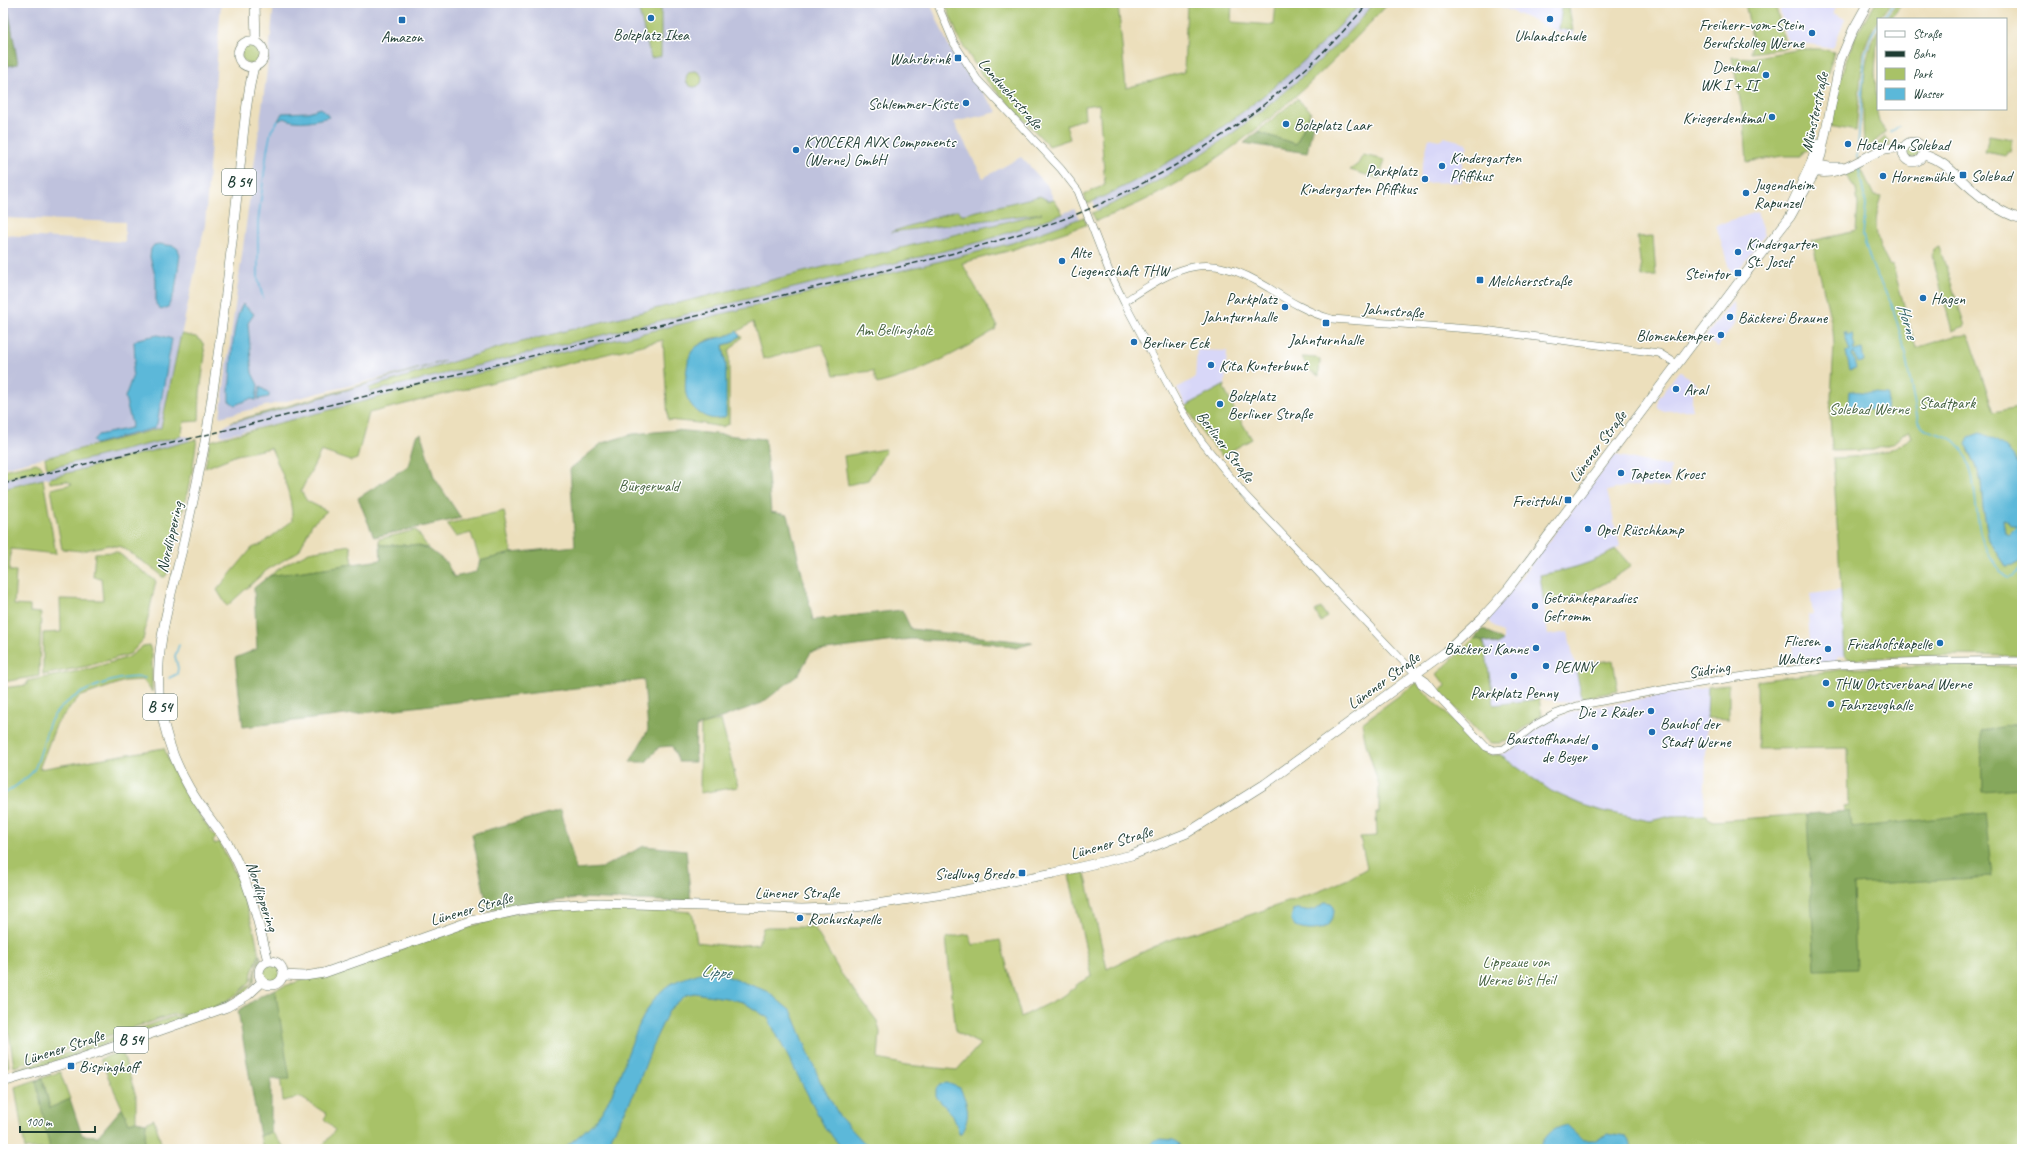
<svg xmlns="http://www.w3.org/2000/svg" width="2025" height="1152" font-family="Caveat,sans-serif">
<rect width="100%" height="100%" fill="#fff"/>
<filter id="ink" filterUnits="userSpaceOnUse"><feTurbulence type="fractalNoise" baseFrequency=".025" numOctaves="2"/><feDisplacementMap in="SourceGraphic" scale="8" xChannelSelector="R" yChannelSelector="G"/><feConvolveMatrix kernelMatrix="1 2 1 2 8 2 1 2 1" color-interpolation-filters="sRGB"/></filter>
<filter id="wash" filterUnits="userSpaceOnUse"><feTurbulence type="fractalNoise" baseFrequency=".012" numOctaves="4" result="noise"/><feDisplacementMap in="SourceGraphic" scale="16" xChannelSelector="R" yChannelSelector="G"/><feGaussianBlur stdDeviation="0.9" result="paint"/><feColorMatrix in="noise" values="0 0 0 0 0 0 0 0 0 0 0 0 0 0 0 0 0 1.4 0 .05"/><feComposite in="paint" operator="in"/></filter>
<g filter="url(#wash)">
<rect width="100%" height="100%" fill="#ecdfbc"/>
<path fill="#d8d7f8" d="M1492,3H1569L1574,35L1571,37Z
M1778,3H1838L1833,13L1845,19L1833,48L1810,44H1788Z
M1444,137L1467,143L1468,148L1462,150V182L1418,183L1429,138L1439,140Z
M1757,212L1764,236L1736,273H1733L1729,268L1716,225Z
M1734,300L1735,323L1718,347L1704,338Z
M1197,350L1227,351L1225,385L1186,406L1177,388L1195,378Z
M1679,371L1697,383L1692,390V410L1662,411L1658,408V399Z
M1615,455L1671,467L1669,487L1627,486L1607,491L1620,546L1592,562L1570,569L1540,575L1548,635L1568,632L1582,698L1568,702L1539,699L1494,705L1484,641L1498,645L1503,641V634L1490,622L1489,619Z
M1841,590L1845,656L1838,657L1835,663L1794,666L1792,643L1810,641L1808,615L1813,614L1810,594Z
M1708,687L1704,816L1628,826L1571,813L1499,755L1512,749L1537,729L1556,718L1579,710Z"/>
<path fill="#bfc2dd" d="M7,3H221L205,225L161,428L3,468V235L125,242V222L3,218V67L18,63Z
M274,3H930L948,45L959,63L998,112L954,122L983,178L1021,157L1047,185L1054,200L961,215L958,210L895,232L1047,212L370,392L980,242L1075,209L1079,219L1012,243L962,256L223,436L220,434L221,429L231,422L261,415L430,366L220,417L268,63Z
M1361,3H1374L1337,44L1287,92L1236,131L1182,167L1134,194L1097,211L1093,201L1190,149L1247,109L1340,25Z
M181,436L190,437L189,441L163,449L3,489V479Z"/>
<path fill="#a8c267" stroke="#64804e" d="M637,3H661V56L651,58Z
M945,3H1118L1126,88L1184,72L1187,3H1232L1231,22L1274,25L1276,3H1361C1285,87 1192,158 1087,204L1084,194L1105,185L1099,104L1084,106L1085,118L1066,125L1070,139L1049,146L983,77L960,41Z
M1374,3H1389C1304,94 1215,178 1096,221L1092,213C1175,178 1250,126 1316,64C1336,45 1357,25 1374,3Z
M1745,3H1775L1786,48L1751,53L1752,38Z
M1875,3H1891C1878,18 1868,34 1863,53L1856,131L1829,126L1843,70L1854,39Z
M1897,3H1902L1890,19H1885Z
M1562,7L1569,8L1573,31L1559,29Z
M1878,30L1875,72L1877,112L1879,122L1886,132L1864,151C1863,118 1859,57 1878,30Z
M241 54a10 10 0 1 1 20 0a10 10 0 1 1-20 0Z
M1802,49H1821L1834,52L1822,92L1809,149L1803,152L1801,156H1782L1747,162L1744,121L1732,57L1750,58Z
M686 79a8 8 0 1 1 16 0a8 8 0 1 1-16 0Z
M1297,99L1311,111L1296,144L1257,132Z
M1989,135L2012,139L2010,152H2007L2006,156L1985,152Z
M1885,137L1891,144L1871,151L1870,150Z
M1907 152a6 6 0 1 1 12 0a6 6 0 1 1-12 0Z
M1363,155L1385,160L1379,179L1350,170L1358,164Z
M1860,166L1874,196L1882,197C1872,224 1875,240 1889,265L1893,266L1916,348L1954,336L1968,335L1994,412L2022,406V479L2015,460L2001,445L1968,449L1976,465L1981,482L1983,508L1989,540L2006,566L2015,565L2022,561V656L1949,655L1850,659L1845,656L1833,458C1867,456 1883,457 1912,437L1909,430L1893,443L1873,450L1832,451L1830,416L1834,345L1833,330L1812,241L1856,231L1858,205L1856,189L1844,173Z
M1040,196L1049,201L1054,200L1063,214L980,242L370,392L369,388L501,347L1042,213L891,232L958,210L961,215Z
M1084,217L1086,225L1008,251L962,263L997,325L995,330C959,352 918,374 877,384L873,371L834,375L822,344L763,359L753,322C746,326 737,333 729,336C724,338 719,337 714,338C685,346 687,369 686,393L725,391L726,365L723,345L731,343L740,336L742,337L729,351V424L722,427L698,423L668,420L663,340L369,413L357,459L351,461L321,451L301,491L307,501L327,511L312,524L299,551L267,570L227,606L217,590L252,548L262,544L292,521C293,495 281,471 271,448L237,455L205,468L210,441L400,392L962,256L1012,243Z
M1653,236L1656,276L1642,277L1637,237Z
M1939,246L1965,326L1952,331L1932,255L1933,249Z
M181,334L196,337L203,343L205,355L200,393L199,421L184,422L181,436L47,469L45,458L161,428Z
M1302,357L1317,358L1320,360L1319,376L1309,370Z
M445,361L261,415L231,422Z
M1225,385L1224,389L1236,413L1252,439L1222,456L1206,438L1186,406Z
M197,439L192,472L168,572L165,577H162L159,573L122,547L109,545L81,551L62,549L51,489L72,484L67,481L50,483L49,478Z
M885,449L886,451L868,480L848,485L844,456Z
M36,463L42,466L43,470L3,479V470Z
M43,479L56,554L11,549L9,571H16L14,605L30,606V612L41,613L39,676L3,682V489Z
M504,511L512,553L480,561L471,533L456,537L447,524Z
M2003,519H2007L2017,527L2008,536L2005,534Z
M416,530L429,549L415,545H380L379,539Z
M350,545L353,564L269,576L286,564L309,552Z
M1616,549L1631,566C1602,587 1579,598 1544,604L1540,575C1567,570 1593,564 1616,549Z
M117,552L156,581L143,640L130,654L88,666L43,675V633L61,632L60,599L103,600L101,578L93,577L95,553Z
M1321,608L1327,617L1321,622L1315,611Z
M1475,638L1484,641L1494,705L1539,699L1542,715L1507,741L1500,743H1492L1487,741L1439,691L1446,686L1437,674Z
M149,645L152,653V692L143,680L125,681L79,697L57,723L39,769L164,748C176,782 195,810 216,838L213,841L215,844L219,842L239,881L255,935L259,955L252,972L251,980C240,997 209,1011 190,1014C184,1015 177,1014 171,1015L14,1067L3,992V688L27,685V681L89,669L129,657L143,646Z
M1613,660L1618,691L1582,698L1575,665Z
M1934,665L2022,666V723L1981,732L2017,788H2022V1149H317L324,1144L335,1130L324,1119L327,1114L300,1097L283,1101L271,1000L277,998L275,989L510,914L578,907L639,908L692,912L697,942L730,946L758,944L763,928L767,927H814L840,972L877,1021L880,1032L878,1059L906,1065L957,1070L980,1044L956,1032L946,938L969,934L973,945L1000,940L1021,1017L1065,995L1079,983L1092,976L1069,875L1085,873L1107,969L1166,941L1220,925L1320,891L1348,879L1367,868L1360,837L1377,836L1376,813H1379V785L1366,744L1362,723L1416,683L1482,750L1488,755H1499L1504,758L1551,791L1580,804L1602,811L1650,821L1671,816L1707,815L1708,818L1714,821L1807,814V816L1844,815V806L1849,805L1848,748L1758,749L1757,681L1845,669Z
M1729,685V719L1707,718L1708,687Z
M721,720L738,787L700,793L701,725Z
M260,955L261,959C260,962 257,966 256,970C255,975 256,979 252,984C234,1012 168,1023 137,1033L135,1030L172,1017L193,1015L234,999L252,983Z
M261 973a10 10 0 1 1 20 0a10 10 0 1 1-20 0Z
M3,1027L9,1066L3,1071Z
M133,1030L134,1034L80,1053L79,1049Z
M77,1050L78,1054L16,1074L14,1070Z
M122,1051L136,1096V1121L129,1123L100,1059Z
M60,1072L70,1099L50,1108L44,1083L52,1149H25L15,1087Z
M154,1119L163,1149H144L146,1123Z
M271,1132L286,1149H263L260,1136Z"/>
<path fill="#86a85c" stroke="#527248" d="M3,3H7L18,64L3,67Z
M1309,116L1314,119L1307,153L1244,143L1257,132L1296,144Z
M676,430L765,439L771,512L788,515L813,620L902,610L911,629L1033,643L1016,648L991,643L910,639L811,652L798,675L762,703L696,727L695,762H679L672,746L659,747L646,762H630L648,730L644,680L243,727L235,658L257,649L254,588L269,576L381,560L380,545H415L429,549L446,562L454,577L476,572L480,561L512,553L575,546L570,469L602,443L633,434Z
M421,434L434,477L461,518L374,537L358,498L408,466L416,436Z
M1482,629L1486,630L1503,641L1498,645L1475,638Z
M2022,723V788L1982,791L1981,731Z
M561,810L576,870L601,868L644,846L686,850L691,902L578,898L488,910L472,834Z
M1849,811L1851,828L1985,813L1992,877L1853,885L1856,969L1815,970L1807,814Z
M275,989L290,1079H271V1132L260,1136L238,1011L262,995Z
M42,1079L50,1108L70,1099L82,1135L98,1136L122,1108L129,1123L136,1121L146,1123L144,1149H50L36,1081Z"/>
<path fill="#5bb8d9" stroke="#3d7a86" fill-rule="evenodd" d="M321,108L329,117C315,120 298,125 284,118L278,121L282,113L308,112Z
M159,244L174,246L178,249L180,255L175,291L168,307L161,310L156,304V279L150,257L151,249L154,245Z
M243,304L254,314L248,323L252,373L258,385L256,400L250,399L235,405L229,401V391C232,367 231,323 243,304Z
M737,331L740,336L731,343L723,345L726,365V416C710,425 690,410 686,394C684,386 687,358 692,351C704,337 723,340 737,331Z
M1844,332H1846L1847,335L1852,334L1855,348H1853L1854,351L1862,349L1864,361L1857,363L1854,353L1852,354L1856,368L1850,370L1846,352L1851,350L1849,349Z
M158,335L172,339L157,424L154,428L95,444L93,440L98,435L131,428L132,425L125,397L133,375L132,371L135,360L134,342L138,339Z
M260,387L269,393V397L258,399Z
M1849,391L1888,394L1886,411L1848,408Z
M1980,433C1993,438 2009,447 2016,460C2025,485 2022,533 2022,561L2015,565L2006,566L1989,540L1983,508L1981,482L1976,465L1966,443L1969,437ZM2003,519L2007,520L2010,525L2017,527L2008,536L2005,534Z
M1326,902L1331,903L1334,906C1336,930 1314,934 1295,927L1291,920L1293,910C1298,908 1300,909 1305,910C1313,912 1320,906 1326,902Z
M700,973H718L767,991L792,1012L820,1081L840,1117L870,1149H843L825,1128L768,1018L743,1002L726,998L694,993L686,995L669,1010L654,1042L635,1092L610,1139L600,1149H563C576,1138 591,1127 601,1113C626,1077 632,1015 666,987C675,980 689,977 700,973Z
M947,1083L960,1088C969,1106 971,1118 960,1135L953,1115L936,1097V1089L940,1084Z
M1567,1125L1583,1140H1596L1608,1134L1626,1137L1631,1144V1149H1539C1546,1135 1551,1129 1567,1125Z
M1160,1139L1174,1140L1179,1144V1149H1147L1153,1142Z"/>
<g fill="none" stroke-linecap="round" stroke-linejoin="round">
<path stroke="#5bb8d9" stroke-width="1.5" d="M1882,19L1894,3
M1891,132L1899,126
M1857,158L1865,54L1872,34L1878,25
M1858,165L1866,205L1863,235L1865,243L1872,265L1892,305L1902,339L1918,421C1928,436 1943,432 1955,441C1961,446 1966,456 1968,462C1981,497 1970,528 1994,563C1998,569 2002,576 2008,578L2013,577L2022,568
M263,298L258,279V222L267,151L271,131L278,121
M169,678L177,674L178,668L175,656L179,645
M3,795C11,789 29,778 34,770C41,755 44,739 49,724C61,695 116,673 145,678"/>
</g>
</g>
<g filter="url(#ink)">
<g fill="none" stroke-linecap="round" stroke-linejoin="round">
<defs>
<path id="minor" d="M937,3L954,43L977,79L1061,169L1078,191L1109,271L1124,302L1176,400L1202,442L1244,494L1398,656L1416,674L1426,681L1437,695L1486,747L1494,750L1504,749L1535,725L1555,714L1577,706C1664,689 1752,672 1840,665C1901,661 1961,660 2022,661
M1124,302C1181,264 1207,250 1269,288C1289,301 1309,313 1332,319L1484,330L1659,353L1677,364
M1416,674L1421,684L1433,693"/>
<path id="major" d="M255,3L256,42
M238 54a13 13 0 1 1 26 0a13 13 0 1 1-26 0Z
M1839,63L1853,30L1868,3
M254,66C244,109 242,152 237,195C229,274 219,353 207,431C200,471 191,511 182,550C169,602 152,656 161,710C166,738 175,764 190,789C201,809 217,826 229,846C250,882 258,922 268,961
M1903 152a10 10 0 1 1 20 0a10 10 0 1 1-20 0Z
M1923,155C1941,159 1953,172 1966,184C1983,199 2000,213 2022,219
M1812,164L1829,167H1841
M1809,170C1837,180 1858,159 1882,150C1889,147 1897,148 1904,148
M1792,204L1811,163L1817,144
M259 973a12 12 0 1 1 24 0a12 12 0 1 1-24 0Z
M283,975L305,976L324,973L471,921L520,910L548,906L599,903L802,909L856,907L950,893L1054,873L1132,855L1187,833L1265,784L1447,651L1482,618L1508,589L1742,278L1790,217L1815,172L1821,155L1841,57
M3,1082L70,1062L227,1007L248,995L262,982"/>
</defs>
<use href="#minor" stroke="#677664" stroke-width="8"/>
<use href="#major" stroke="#677664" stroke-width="10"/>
<use href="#minor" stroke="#fff" stroke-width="7"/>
<use href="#major" stroke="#fff" stroke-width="9"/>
<path stroke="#1f3d34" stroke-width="1.5" stroke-dasharray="6 3" stroke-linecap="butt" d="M3,484L936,258C983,245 1031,232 1077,214C1187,169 1292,95 1368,3"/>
</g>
</g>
<g fill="#1f6fb2" stroke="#fff" stroke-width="1.5">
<circle cx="651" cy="18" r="4"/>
<circle cx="1550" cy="19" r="4"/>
<rect x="398" y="16" width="8" height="8" rx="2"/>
<circle cx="1812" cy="33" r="4"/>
<rect x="954" y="54" width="8" height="8" rx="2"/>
<circle cx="1766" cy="75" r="4"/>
<circle cx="966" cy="103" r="4"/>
<circle cx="1772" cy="117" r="4"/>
<circle cx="1286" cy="124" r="4"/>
<circle cx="1848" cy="144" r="4"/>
<circle cx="796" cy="150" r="4"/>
<circle cx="1442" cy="166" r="4"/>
<rect x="1959" y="171" width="8" height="8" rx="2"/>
<circle cx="1883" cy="176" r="4"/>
<circle cx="1425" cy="179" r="4"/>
<circle cx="1746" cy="193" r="4"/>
<circle cx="1738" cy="252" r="4"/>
<circle cx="1062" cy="261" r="4"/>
<rect x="1734" y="269" width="8" height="8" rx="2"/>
<rect x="1476" y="276" width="8" height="8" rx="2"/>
<circle cx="1923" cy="298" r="4"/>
<circle cx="1285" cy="307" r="4"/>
<circle cx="1730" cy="317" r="4"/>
<rect x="1322" y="319" width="8" height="8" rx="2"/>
<circle cx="1721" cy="335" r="4"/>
<circle cx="1134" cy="342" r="4"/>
<circle cx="1211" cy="365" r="4"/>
<circle cx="1676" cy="389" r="4"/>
<circle cx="1220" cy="404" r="4"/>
<circle cx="1621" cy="473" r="4"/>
<rect x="1564" y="496" width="8" height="8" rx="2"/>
<circle cx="1588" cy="529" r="4"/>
<circle cx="1535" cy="606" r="4"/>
<circle cx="1940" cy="643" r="4"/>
<circle cx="1536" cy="648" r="4"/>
<circle cx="1828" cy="649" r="4"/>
<circle cx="1546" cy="666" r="4"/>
<circle cx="1514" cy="676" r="4"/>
<circle cx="1826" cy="683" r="4"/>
<circle cx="1831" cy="704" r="4"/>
<circle cx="1651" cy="711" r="4"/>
<circle cx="1652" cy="732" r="4"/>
<circle cx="1595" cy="747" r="4"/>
<rect x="1018" y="869" width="8" height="8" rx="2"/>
<circle cx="800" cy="918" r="4"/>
<rect x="67" y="1062" width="8" height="8" rx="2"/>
</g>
<g text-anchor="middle" stroke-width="3" stroke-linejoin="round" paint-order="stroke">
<g fill="#fff" stroke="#627771" stroke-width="1">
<rect x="222" y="169" width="34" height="26" rx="3"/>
<rect x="143" y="694" width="34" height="26" rx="3"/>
<rect x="114" y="1027" width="34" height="26" rx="3"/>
</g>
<g font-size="15" font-weight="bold" fill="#1f3d34">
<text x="239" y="187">B 54</text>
<text x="160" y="712">B 54</text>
<text x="131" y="1045">B 54</text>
</g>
<g font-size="16" fill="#1f3d34" stroke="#fff" text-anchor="start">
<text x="1804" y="30" text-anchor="end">Freiherr-vom-Stein<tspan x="1804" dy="18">Berufskolleg Werne</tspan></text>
<text x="651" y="40" text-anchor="middle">Bolzplatz Ikea</text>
<text x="1550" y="41" text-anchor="middle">Uhlandschule</text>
<text x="402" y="42" text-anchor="middle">Amazon</text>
<text x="950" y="64" text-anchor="end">Wahrbrink</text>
<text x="1758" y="72" text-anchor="end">Denkmal<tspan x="1758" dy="18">WK I + II</tspan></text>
<text x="958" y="109" text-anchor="end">Schlemmer-Kiste</text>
<text x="1764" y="123" text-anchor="end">Kriegerdenkmal</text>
<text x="1294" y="130">Bolzplatz Laar</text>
<text x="804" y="147">KYOCERA AVX Components<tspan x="804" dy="18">(Werne) GmbH</tspan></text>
<text x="1856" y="150">Hotel Am Solebad</text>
<text x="1450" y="163">Kindergarten<tspan x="1450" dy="18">Pfiffikus</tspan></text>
<text x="1417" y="176" text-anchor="end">Parkplatz<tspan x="1417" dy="18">Kindergarten Pfiffikus</tspan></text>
<text x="1971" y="181">Solebad</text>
<text x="1891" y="182">Hornemühle</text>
<text x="1754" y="190">Jugendheim<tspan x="1754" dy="18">Rapunzel</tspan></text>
<text x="1746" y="249">Kindergarten<tspan x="1746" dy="18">St. Josef</tspan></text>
<text x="1070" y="258">Alte<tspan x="1070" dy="18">Liegenschaft THW</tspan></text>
<text x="1730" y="279" text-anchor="end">Steintor</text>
<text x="1488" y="286">Melchersstraße</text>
<text x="1277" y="304" text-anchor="end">Parkplatz<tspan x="1277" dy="18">Jahnturnhalle</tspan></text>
<text x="1931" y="304">Hagen</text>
<text x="1738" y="323">Bäckerei Braune</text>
<text x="1713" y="341" text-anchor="end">Blomenkemper</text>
<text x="1326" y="345" text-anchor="middle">Jahnturnhalle</text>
<text x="1142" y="348">Berliner Eck</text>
<text x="1219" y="371">Kita Kunterbunt</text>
<text x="1684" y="395">Aral</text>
<text x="1228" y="401">Bolzplatz<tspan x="1228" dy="18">Berliner Straße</tspan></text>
<text x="1629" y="479">Tapeten Kroes</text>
<text x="1560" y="506" text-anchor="end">Freistuhl</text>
<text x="1596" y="535">Opel Rüschkamp</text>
<text x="1543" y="603">Getränkeparadies<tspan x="1543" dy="18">Gefromm</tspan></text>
<text x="1820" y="646" text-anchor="end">Fliesen<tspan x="1820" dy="18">Walters</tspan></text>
<text x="1932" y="649" text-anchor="end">Friedhofskapelle</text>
<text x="1528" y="654" text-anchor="end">Bäckerei Kanne</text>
<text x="1554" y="672">PENNY</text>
<text x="1834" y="689">THW Ortsverband Werne</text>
<text x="1514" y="698" text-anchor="middle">Parkplatz Penny</text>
<text x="1839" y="710">Fahrzeughalle</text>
<text x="1643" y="717" text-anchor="end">Die 2 Räder</text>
<text x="1660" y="729">Bauhof der<tspan x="1660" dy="18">Stadt Werne</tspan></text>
<text x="1587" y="744" text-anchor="end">Baustoffhandel<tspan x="1587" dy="18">de Beyer</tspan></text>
<text x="1014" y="879" text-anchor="end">Siedlung Bredo</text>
<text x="808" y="924">Rochuskapelle</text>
<text x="79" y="1072">Bispinghoff</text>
</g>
<g font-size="16" fill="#1f3d34" stroke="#fff">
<text transform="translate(1011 93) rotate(49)" y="6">Landwehrstraße</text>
<text transform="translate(1814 112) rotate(-78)" y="6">Münsterstraße</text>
<text transform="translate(1393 310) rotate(4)" y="6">Jahnstraße</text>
<text transform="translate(1226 446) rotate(53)" y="6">Berliner Straße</text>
<text transform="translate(1597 446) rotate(-53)" y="6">Lünener Straße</text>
<text transform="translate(169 537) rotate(-77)" y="6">Nordlippering</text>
<text transform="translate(1709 669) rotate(-9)" y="6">Südring</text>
<text transform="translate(1383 680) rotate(-36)" y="6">Lünener Straße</text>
<text transform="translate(1111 842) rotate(-16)" y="6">Lünener Straße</text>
<text x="797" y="898">Lünener Straße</text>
<text transform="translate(263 896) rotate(72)" y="6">Nordlippering</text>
<text transform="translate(471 908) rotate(-16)" y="6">Lünener Straße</text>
<text transform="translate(63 1047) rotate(-18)" y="6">Lünener Straße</text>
</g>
<g font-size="16" fill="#486543" stroke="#fff">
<text x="894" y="335">Am Bellingholz</text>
<text x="1947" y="408">Stadtpark</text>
<text x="1869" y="414">Solebad Werne</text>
<text x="649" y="491">Bürgerwald</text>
<text x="1516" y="967">Lippeaue von<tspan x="1516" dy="18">Werne bis Heil</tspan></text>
</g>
<g font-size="17" font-style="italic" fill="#316266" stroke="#fff">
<text transform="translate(1908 321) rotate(73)" y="6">Horne</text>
<text transform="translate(716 971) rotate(5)" y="6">Lippe</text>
</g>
</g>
<rect width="2025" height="1152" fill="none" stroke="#fff" stroke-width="16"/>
<rect x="1877" y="18" width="130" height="92" fill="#ffffff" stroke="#a5b1ae"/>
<rect x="1885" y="31" width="20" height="6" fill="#ffffff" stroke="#a5b1ae"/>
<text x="1913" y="38" font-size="12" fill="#1f3d34">Straße</text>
<rect x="1885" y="51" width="20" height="6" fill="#1f3d34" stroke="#a5b1ae"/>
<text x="1913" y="58" font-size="12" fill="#1f3d34">Bahn</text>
<rect x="1885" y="68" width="20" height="12" fill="#a8c267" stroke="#a5b1ae"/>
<text x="1913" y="78" font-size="12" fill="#1f3d34">Park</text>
<rect x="1885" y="88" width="20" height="12" fill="#5bb8d9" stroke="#a5b1ae"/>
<text x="1913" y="98" font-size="12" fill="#1f3d34">Wasser</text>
<path d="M20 1126v6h75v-6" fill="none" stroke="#1f3d34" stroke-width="2"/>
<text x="26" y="1126" font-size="12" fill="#1f3d34" stroke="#ffffff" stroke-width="3" paint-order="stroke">100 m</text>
</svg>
